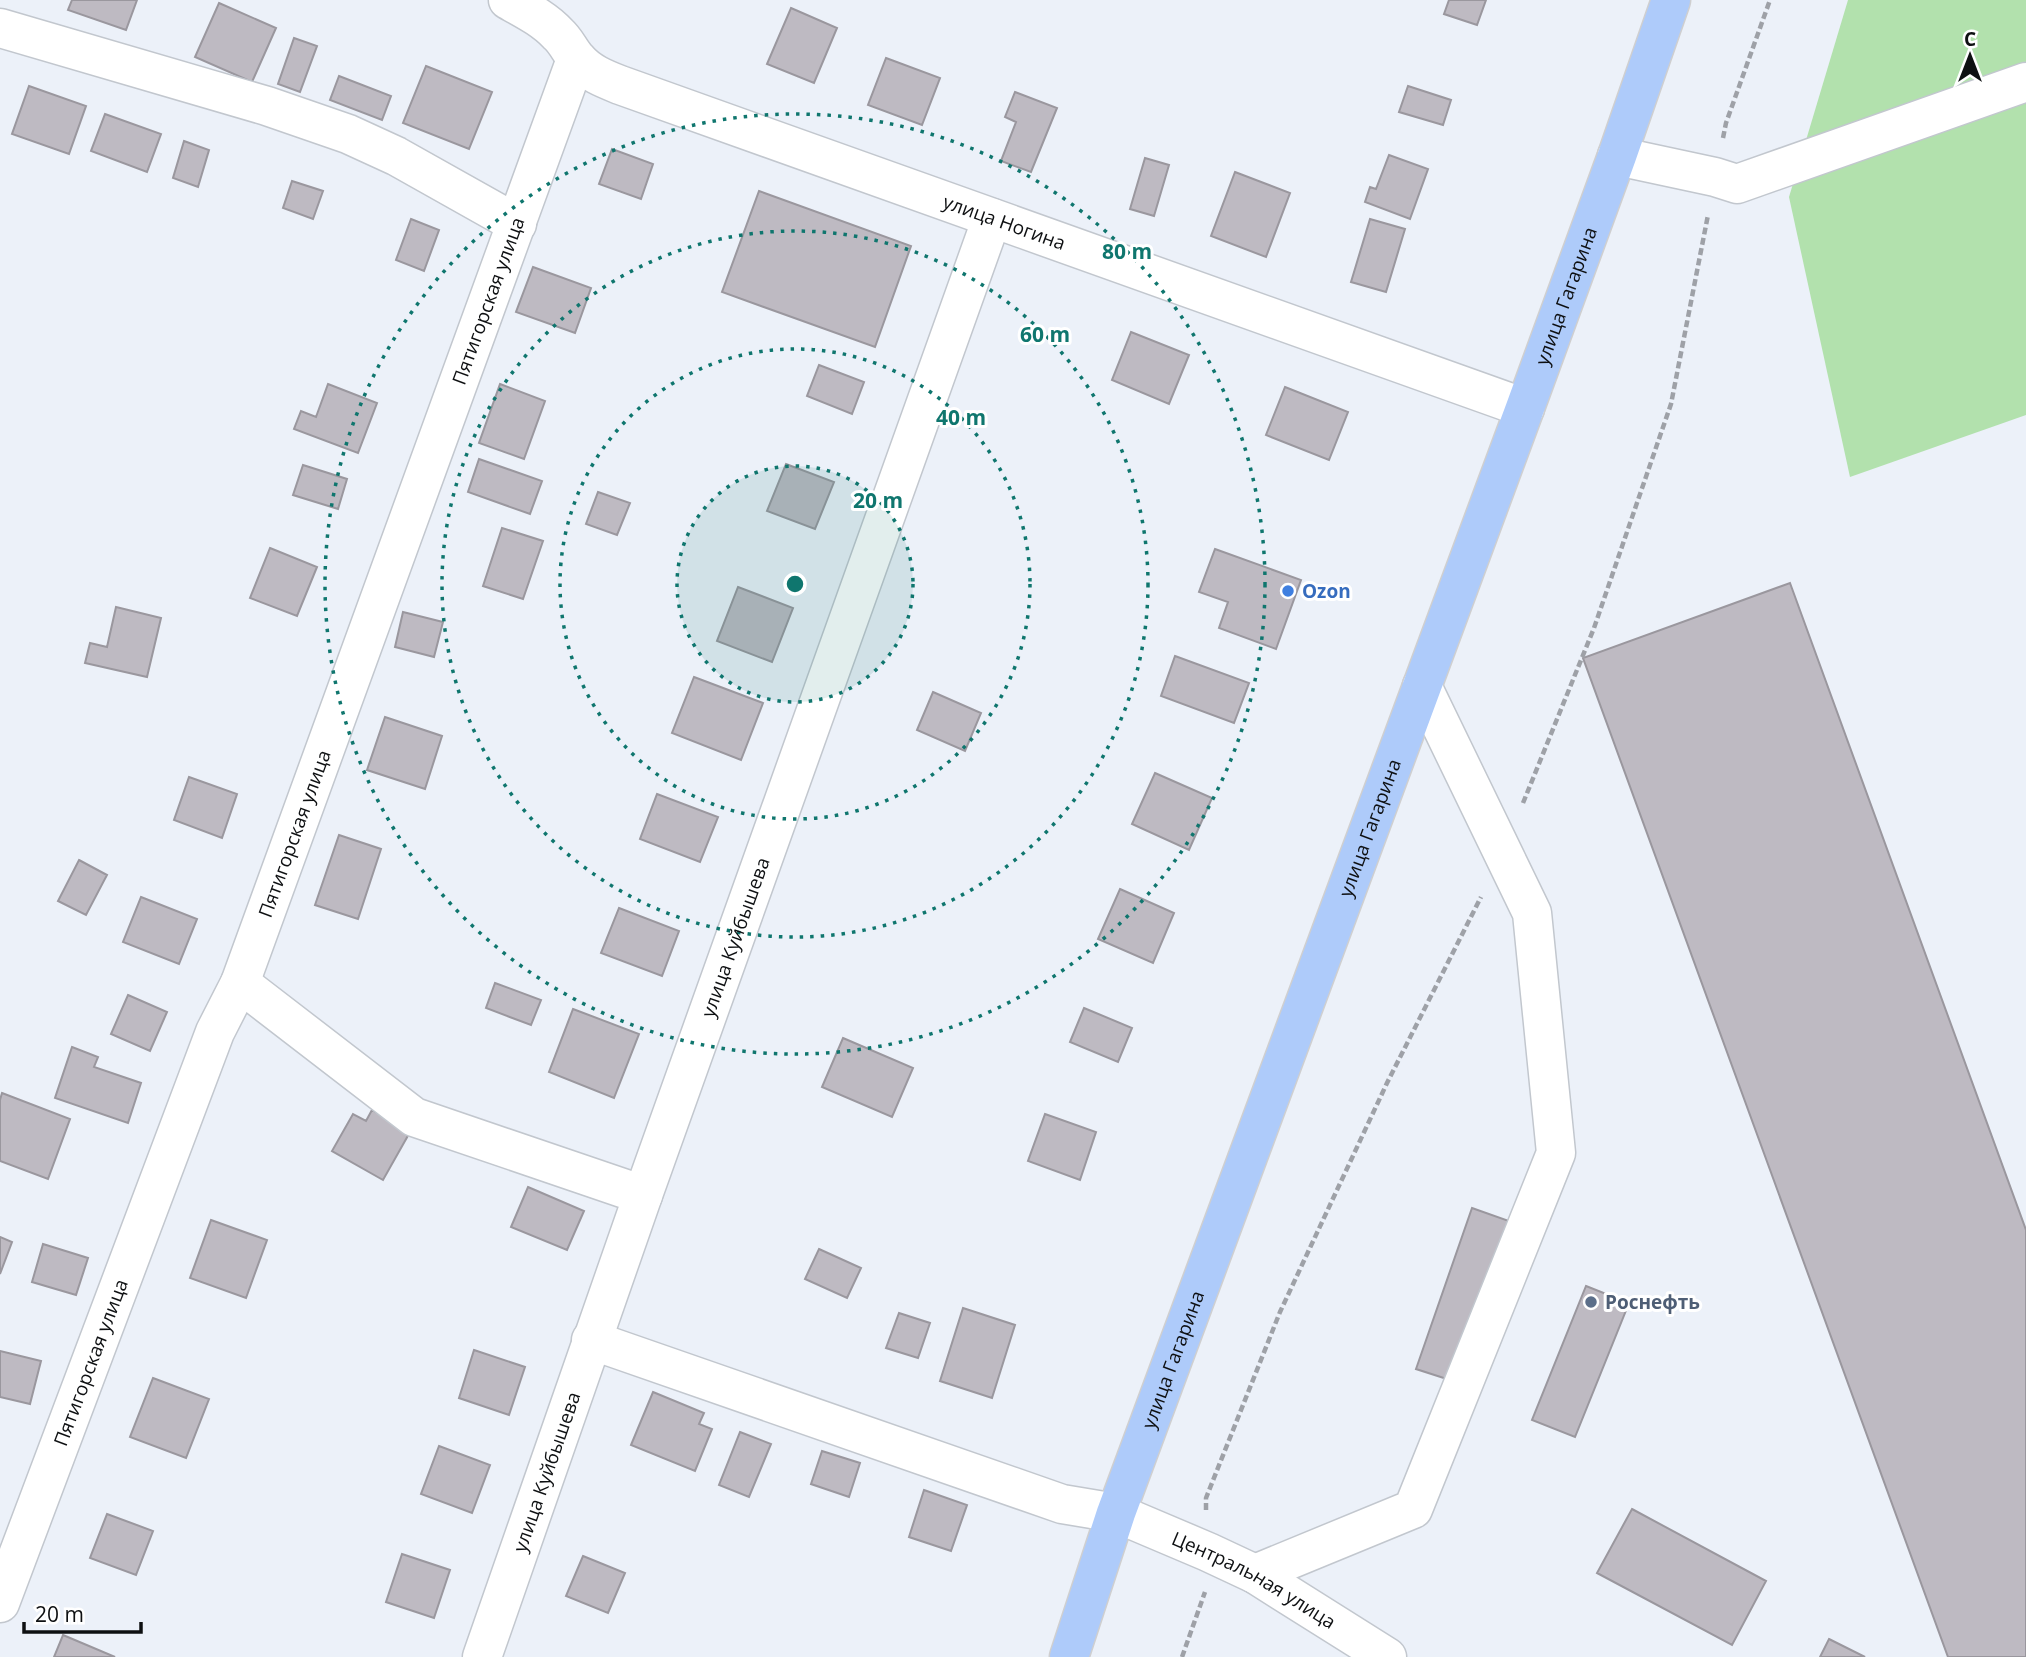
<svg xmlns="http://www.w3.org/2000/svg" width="2026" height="1657" font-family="'Open Sans',sans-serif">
<rect width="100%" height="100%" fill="#ecf1f9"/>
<path fill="#b2e1ad" d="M1848,0H2026V415L1850,477L1789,197Z"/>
<path fill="#bebac2" stroke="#9a979e" stroke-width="2" d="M72,0H137L126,30L68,10Z
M1449,0H1486L1477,25L1444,14Z
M219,3L276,28L252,82L195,57Z
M791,8L837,28L814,83L767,64Z
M294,38L317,46L300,92L278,84Z
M886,58L940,78L922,125L868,105Z
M426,66L492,92L469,149L403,123Z
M339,76L391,96L382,120L330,100Z
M29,86L86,106L69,154L12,134Z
M1408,86L1451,100L1443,125L1399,112Z
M1015,92L1057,108L1031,172L1001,161L1016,122L1005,117Z
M105,114L161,134L147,172L91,151Z
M184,141L209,150L198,187L173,178Z
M612,149L653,164L641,199L599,184Z
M1389,155L1428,169L1410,219L1365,202L1370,187L1376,189Z
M1145,158L1169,165L1154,216L1130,209Z
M1235,172L1290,193L1266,257L1211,236Z
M292,181L323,191L313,219L283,208Z
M759,191L911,246L875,347L722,292Z
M411,219L439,230L424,271L396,260Z
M1370,219L1405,229L1386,292L1351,282Z
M533,267L591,288L575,333L516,312Z
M1131,332L1189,355L1169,404L1112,380Z
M819,365L864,382L852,414L807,396Z
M328,384L377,403L358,453L294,429L301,411L316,417Z
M500,384L545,401L524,459L479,443Z
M1285,387L1348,412L1329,460L1266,435Z
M479,459L542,481L530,514L468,492Z
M786,464L834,482L815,529L767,511Z
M303,465L347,479L338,509L293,495Z
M598,492L630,503L617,535L586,524Z
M502,528L543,541L523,599L483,586Z
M270,548L317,567L297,616L250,598Z
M1215,549L1301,580L1276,649L1219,628L1228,602L1199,592Z
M1790,583L2026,1230V1657H1948L1583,658Z
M738,587L793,608L772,662L717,641Z
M116,607L161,618L147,677L85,663L90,643L107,647Z
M403,612L443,622L434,657L395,647Z
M1175,656L1249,683L1234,723L1161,696Z
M694,677L763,703L741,760L672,733Z
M933,692L981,713L965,751L917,730Z
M385,717L442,736L425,789L367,770Z
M1155,773L1212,798L1189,850L1132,824Z
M189,777L237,794L222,838L174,820Z
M657,794L718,817L700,862L640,839Z
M339,835L381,849L358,919L315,905Z
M79,860L107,875L86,915L58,901Z
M1120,889L1174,913L1153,963L1098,939Z
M141,897L197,919L179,964L123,942Z
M619,908L679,931L662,976L601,953Z
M495,983L541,1000L531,1025L486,1008Z
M128,995L167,1012L150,1051L111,1034Z
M1084,1008L1132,1028L1118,1062L1070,1042Z
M573,1009L639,1034L614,1098L549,1072Z
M843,1038L913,1068L892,1117L822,1087Z
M72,1047L98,1057L94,1067L141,1083L128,1123L55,1098Z
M2,1093L70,1119L48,1179L0,1161V1100Z
M372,1110L410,1132L383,1180L332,1151L353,1114L366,1121Z
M1045,1114L1096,1132L1080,1180L1028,1161Z
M528,1187L584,1211L567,1250L511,1227Z
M1472,1208L1509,1221L1453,1381L1416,1369Z
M211,1220L267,1240L246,1298L190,1278Z
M0,1237L12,1242L0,1274Z
M43,1244L88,1258L76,1295L32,1282Z
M819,1249L861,1268L847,1298L805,1279Z
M1586,1286L1629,1303L1575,1437L1532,1420Z
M963,1308L1015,1325L992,1398L940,1381Z
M899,1313L930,1323L918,1358L886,1348Z
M474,1350L525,1367L509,1415L459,1398Z
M0,1351L41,1361L30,1404L0,1397Z
M153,1378L209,1399L186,1458L130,1437Z
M653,1392L704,1413L699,1424L712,1429L695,1471L631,1445Z
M740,1432L771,1444L749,1497L719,1485Z
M439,1446L490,1465L472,1513L421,1494Z
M822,1451L860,1463L849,1497L811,1484Z
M924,1490L967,1505L951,1551L909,1537Z
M1632,1509L1766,1581L1732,1645L1597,1573Z
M107,1514L153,1531L136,1575L90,1558Z
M402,1554L450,1570L434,1618L386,1602Z
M583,1556L625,1573L608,1613L566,1596Z
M63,1635L115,1657H54Z
M1829,1639L1865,1657H1820Z"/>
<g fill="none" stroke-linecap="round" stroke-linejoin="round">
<defs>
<g id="minor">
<path id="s1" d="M508,0C526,10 544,19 558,34C567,42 570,52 578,60C589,73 605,79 620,85L1525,408"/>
<path d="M0,28L267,106L348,134L396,156L517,224"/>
<path d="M1617,156L1715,177L1737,184L2026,82"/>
<path d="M240,983L414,1117L643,1195"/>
<path id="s2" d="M591,1340L1062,1504L1116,1513L1208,1552L1255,1574L1387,1657"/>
<path d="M1255,1574L1413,1509L1556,1153L1532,913L1422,686"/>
<path id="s3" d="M0,1603L215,1032L240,983L576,59"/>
<path id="s4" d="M482,1657L643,1195L992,218"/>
</g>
<g id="major">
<path id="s5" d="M1069,1657L1116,1513L1525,408L1617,156L1671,0"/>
</g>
</defs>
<use href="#minor" stroke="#c2c7ce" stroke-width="41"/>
<use href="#major" stroke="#cfcfd0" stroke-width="41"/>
<path stroke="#9ea1a7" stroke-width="4.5" stroke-dasharray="7 3.5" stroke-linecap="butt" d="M1723,138L1726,123L1770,0
M1523,803L1594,628L1671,404L1708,215
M1206,1510V1498L1280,1312L1387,1083L1481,897
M1182,1657L1205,1592"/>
<use href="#minor" stroke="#fff" stroke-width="38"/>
<use href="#major" stroke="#aecbfa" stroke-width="38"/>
</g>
<circle cx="795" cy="584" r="118" fill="#0f766e" fill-opacity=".12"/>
<g fill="none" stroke="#0f766e" stroke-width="3.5" stroke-dasharray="3.5 7">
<circle cx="795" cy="584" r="118"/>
<circle cx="795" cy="584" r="235"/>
<circle cx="795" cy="584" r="353"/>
<circle cx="795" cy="584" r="470"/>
</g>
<circle fill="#3f7fe0" stroke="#fff" stroke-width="2.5" cx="1288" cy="591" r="7"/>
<circle fill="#5c6f8a" stroke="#fff" stroke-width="2.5" cx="1591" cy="1302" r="7"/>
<g text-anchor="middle" stroke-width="6" stroke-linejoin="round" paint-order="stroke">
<g font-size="19" fill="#0e1012" stroke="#fff">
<text dy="7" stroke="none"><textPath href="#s1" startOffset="551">улица Ногина</textPath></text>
<text dy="7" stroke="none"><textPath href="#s5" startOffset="1449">улица Гагарина</textPath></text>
<text dy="7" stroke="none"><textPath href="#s3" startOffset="1391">Пятигорская улица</textPath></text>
<text dy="7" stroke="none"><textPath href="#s5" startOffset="882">улица Гагарина</textPath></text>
<text dy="7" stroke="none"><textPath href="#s3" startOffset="824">Пятигорская улица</textPath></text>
<text dy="7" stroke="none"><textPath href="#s4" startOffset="763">улица Куйбышева</textPath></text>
<text dy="7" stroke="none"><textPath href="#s5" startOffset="315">улица Гагарина</textPath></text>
<text dy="7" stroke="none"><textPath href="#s3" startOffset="257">Пятигорская улица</textPath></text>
<text dy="7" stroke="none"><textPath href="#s4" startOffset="196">улица Куйбышева</textPath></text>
<text dy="7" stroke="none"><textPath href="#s2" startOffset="707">Центральная улица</textPath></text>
</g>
<g font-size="19" font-weight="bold" fill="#366cbe" stroke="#fff" text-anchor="start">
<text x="1302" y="598">Ozon</text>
</g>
<g font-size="19" font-weight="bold" fill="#4e5e75" stroke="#fff" text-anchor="start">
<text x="1605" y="1309">Роснефть</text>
</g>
</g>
<circle cx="795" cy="584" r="10" fill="#0f766e" stroke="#fff" stroke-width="3.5"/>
<g font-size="21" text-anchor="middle" font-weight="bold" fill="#0f766e" stroke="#fff" stroke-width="6" stroke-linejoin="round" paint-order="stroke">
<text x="1127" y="259">80 m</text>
<text x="1045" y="342">60 m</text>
<text x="961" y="425">40 m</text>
<text x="878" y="508">20 m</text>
</g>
<g transform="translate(1970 56)" stroke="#ffffff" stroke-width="5" paint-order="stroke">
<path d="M0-5L12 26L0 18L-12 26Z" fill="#0e1012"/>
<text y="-10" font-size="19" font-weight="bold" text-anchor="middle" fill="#0e1012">С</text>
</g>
<path d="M24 1622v10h117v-10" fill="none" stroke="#0e1012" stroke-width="3.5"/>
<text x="35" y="1622" font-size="21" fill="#0e1012" stroke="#ffffff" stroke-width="5" paint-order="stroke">20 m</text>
</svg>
